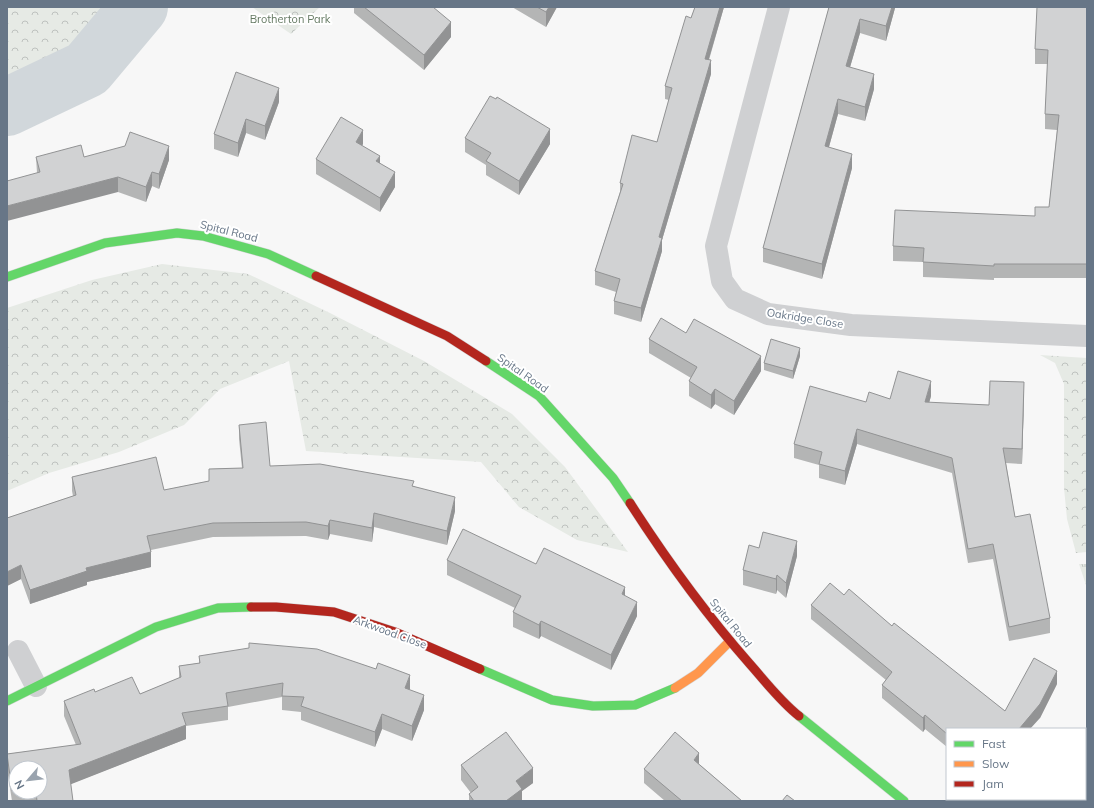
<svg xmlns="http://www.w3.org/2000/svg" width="1094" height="808" font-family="Mulish,sans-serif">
<defs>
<pattern id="grass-tufts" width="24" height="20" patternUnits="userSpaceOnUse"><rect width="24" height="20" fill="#e6eae5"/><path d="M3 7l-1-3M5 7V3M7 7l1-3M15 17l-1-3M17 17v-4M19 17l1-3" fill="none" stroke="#bec2bf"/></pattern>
<pattern id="forest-crowns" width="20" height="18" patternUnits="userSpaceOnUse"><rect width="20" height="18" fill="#e6eae5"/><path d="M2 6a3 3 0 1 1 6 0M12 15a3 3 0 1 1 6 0" fill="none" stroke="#bec2bf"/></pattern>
</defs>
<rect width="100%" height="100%" fill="#f7f7f7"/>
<path fill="url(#grass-tufts)" d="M1079,564H1087V588Z"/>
<path fill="url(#forest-crowns)" d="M7,7H139L87,69L7,107Z
M252,7H320L291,34Z
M162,264L248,274L330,313L424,361L512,414L565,467L628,552L577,540L519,507L481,462L306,451L289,361L220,389L184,425L119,452L49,473L7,491V308L92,280Z
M1040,355L1087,358V552L1076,553L1067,519L1064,488V384L1055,363Z"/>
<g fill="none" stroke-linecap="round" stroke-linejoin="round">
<path stroke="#d1d7db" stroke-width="58" d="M7,107L87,69L139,7"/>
<defs>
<path id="fast" d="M7,277L105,243L177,233L203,236L268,254L316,276
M486,361L539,396L613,478L630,503
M480,669L552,700L593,706L635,705L675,688
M7,701L156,627L218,608L251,607
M799,716L904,801"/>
<path id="slow" d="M675,688L698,673L730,641"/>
<path id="jam" d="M316,276L447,336L486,361
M630,503C666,559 705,613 749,663C765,681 780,701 799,716
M251,607H276L334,612L395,632L480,669"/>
</defs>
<use href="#fast" stroke="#d4d5d6" stroke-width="10"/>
<use href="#slow" stroke="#d4d5d6" stroke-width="10"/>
<use href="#jam" stroke="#d4d5d6" stroke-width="10"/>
<path stroke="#cfd0d2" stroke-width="22" d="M779,7L716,246L722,281L735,299L768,314L851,325L1087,336
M18,651L36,686
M1085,754L1087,751
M1052,801L1053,799"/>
<use href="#fast" stroke="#63d668" stroke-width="9"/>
<use href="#slow" stroke="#ff974d" stroke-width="9"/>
<use href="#jam" stroke="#b3261e" stroke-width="9"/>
</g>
<path fill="#b4b5b5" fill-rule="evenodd" d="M354,7H433L451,37L424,70L354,13Z
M512,7H557L546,27Z
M695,7H724L709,60L711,74L662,240V251L641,322L614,314V301L616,292L595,285V271L620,192V183L657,142L669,100L665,99V86L691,18Z
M829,7H895V8L886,41L860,33L850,67L874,89L865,121L838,114L829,147L852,168L822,279L763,262V248Z
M1087,7V278H994V280L923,277V262L893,261V246L1035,216L1049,207L1057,130L1045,129V114L1048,64H1035V49Z
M279,102L265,140L246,133L238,157L214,149V134Z
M465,138L550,144L519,195L486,175V165L465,152Z
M363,144L362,146L380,163L395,187L380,212L316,174V159Z
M36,157H84L169,160L159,189L152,186L146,202L118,192L37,173Z
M686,333L761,371L734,415L715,404L711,409L689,396V381L691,378L649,353V339Z
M800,356L793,379L764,370V363Z
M931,396L929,403L989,405L1024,396L1022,464L1006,463L1015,517L1050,618V633L1009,641L993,559L968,563L952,473L857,444L845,485L819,478V465L794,458V444L866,402L890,399Z
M239,425L270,466L414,486L455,511L447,545L374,527L372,542L330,534L328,540L306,536L213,537L151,550V567L87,582V585L30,604L21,579L7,586V518L73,496L72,491V477L164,490L209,481V469L242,468L239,439Z
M759,548L797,556L786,598L777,590L776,594L743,585V570Z
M447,560L536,564L625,596L637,616L611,670L541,636L539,639L513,627V612L515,608L447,575Z
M844,595L892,626L1005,711L1057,684L1040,718L947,729V747L925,729L923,732L882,698V685L886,680L811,619V605Z
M199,656L410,690L424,710L412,741L382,729L375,747L301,720V712L282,710V697L228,707V720L186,726V739L70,784L73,801H12L7,769V754L76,745L64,716V701L95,692L140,694L179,678V666L199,663ZM16,768L40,792H16Z
M699,764L742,801H665L644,783V769Z
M461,765L533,783L522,791V801H469V794L471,793L461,780Z"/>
<path fill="#929394" d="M549,7H557L546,27V12Z
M720,7H724L705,72V59Z
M892,7H895V8L886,41V26Z
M860,19V33L846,81V66Z
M451,22V37L424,70V55Z
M711,60V74L662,240V251L641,322V308L659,237Z
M874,74V89L865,121V107Z
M279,88V102L265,140V126Z
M838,99V114L825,161V146Z
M246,119V133L238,157V143Z
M550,129V144L519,195V181Z
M363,130V144L356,156V142Z
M169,146V160L159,189V174Z
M852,154V168L822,279V264Z
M380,156V171L376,161Z
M152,172V186L146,202V187Z
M395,172V187L380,212V198Z
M118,177V192L7,221V206Z
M800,348V356L793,379V371Z
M761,356V371L734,415V401Z
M931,381V396L925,417V402Z
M1024,382V396L1022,464V449Z
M715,389V404L711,409V395Z
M857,429V444L845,485V471Z
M455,497V511L447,545V531Z
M374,513V527L372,542V528Z
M330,520V534L328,540V526Z
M797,541V556L786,598V583Z
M151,552V567L87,582V585L30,604V590L86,568Z
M21,565V579L7,586V572Z
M777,575V590L776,594V579Z
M625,587V602L622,594Z
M637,602V616L611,670V655Z
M541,621V636L539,639V625Z
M1057,671V684L1040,718L1030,729H1019Z
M410,675V689L405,702V688Z
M424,695V710L412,741V726Z
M382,714V729L375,747V732Z
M925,715V729L923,732V718Z
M186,725V739L69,785V770Z
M699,753V767L694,760Z
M533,768V783L522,791V801H506L516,781Z"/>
<path fill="#d1d2d3" stroke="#929394" d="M364,7H433L451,22L424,55Z
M537,7H549L546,12Z
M695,7H720L705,59L711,60L659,237L662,238L641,308L614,301L620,279L595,271L623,184L620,183L632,135L657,142L672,88L665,86L686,16L691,18Z
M829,7H892L886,26L860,19L846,66L874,74L865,107L838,99L825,146L852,154L822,264L763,248Z
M1037,7H1087V264H994V266L923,262L924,248L893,246L895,210L1035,216V207H1049L1059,115L1045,114L1048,50L1035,49Z
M236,72L279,88L265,126L246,119L238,143L214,134Z
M490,96L496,99L497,97L550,129L519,181L486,161L491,153L465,138Z
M341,117L363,130L356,142L380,156L376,161L395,172L380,198L316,159Z
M130,132L169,146L159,174L152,172L146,187L118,177L7,206V181L40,172L36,157L81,145L84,157L125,146Z
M661,318L686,333L694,319L761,356L734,401L715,389L711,395L689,381L697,367L649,339Z
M771,339L800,348L793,371L764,363Z
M898,371L931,381L925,402L989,405L990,381L1024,382L1022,449L1003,448L1015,517L1030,514L1050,618L1009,627L993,544L968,549L952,458L857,429L845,471L819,464L822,452L794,444L810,386L866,402L869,392L890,399Z
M266,422L270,466L320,464L414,481L412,486L455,497L447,531L374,513L372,528L330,520L328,526L306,522L213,523L147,536L151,552L86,568L87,571L30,590L21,565L7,572V518L76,495L72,477L156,457L164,490L209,481V469L243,468L239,425Z
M463,529L536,564L544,548L625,587L622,594L637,602L611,655L541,621L539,625L513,612L521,596L447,560Z
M763,532L797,541L786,583L777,575L776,579L743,570L749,545L759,548Z
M830,583L844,595L849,589L892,626L894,623L1005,711L1034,658L1057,671L1040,704L1019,729H947V734L925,715L923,718L882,685L892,672L811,605Z
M249,643L317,649L376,669L378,663L410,675L405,688L424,695L412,726L382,714L375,732L301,706L304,697L282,696L283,683L226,693L228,706L182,713L186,725L69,770L73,801H37L36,792H40V768H16V790L12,791L7,754L81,744L64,701L94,689L95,692L132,677L140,694L181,677L179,666L200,663L199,656L249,648Z
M506,732L533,768L516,781L522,789L506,801H474L469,794L478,787L461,765Z
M675,732L699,753L694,760L742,801H682L644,769Z
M787,795L795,801H782Z"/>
<g text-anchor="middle" stroke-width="4" stroke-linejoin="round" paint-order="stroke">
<g font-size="11" fill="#647962" stroke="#fff">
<text x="290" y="23">Brotherton Park</text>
</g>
<g font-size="11" fill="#677687" stroke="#fff">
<text transform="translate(229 231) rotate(14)" y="4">Spital Road</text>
<text transform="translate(805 318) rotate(9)" y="4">Oakridge Close</text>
<text transform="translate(523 373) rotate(35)" y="4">Spital Road</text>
<text transform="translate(731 623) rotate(51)" y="4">Spital Road</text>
<text transform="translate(390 632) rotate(20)" y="4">Arkwood Close</text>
</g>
</g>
<rect width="1094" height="808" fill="none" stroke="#677687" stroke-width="16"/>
<rect x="946" y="728" width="140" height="72" fill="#ffffff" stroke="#c2c8cf"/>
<rect x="954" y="741" width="20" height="6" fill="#63d668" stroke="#c2c8cf"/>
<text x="982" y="748" font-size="12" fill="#677687">Fast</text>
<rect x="954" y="761" width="20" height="6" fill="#ff974d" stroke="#c2c8cf"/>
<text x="982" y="768" font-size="12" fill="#677687">Slow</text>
<rect x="954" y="781" width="20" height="6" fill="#b3261e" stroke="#c2c8cf"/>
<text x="982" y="788" font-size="12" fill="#677687">Jam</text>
<g transform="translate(28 780) rotate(242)"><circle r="19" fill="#ffffff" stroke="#c2c8cf"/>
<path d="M0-3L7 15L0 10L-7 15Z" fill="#99a3ae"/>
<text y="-6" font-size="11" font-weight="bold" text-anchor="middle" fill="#677687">N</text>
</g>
</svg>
